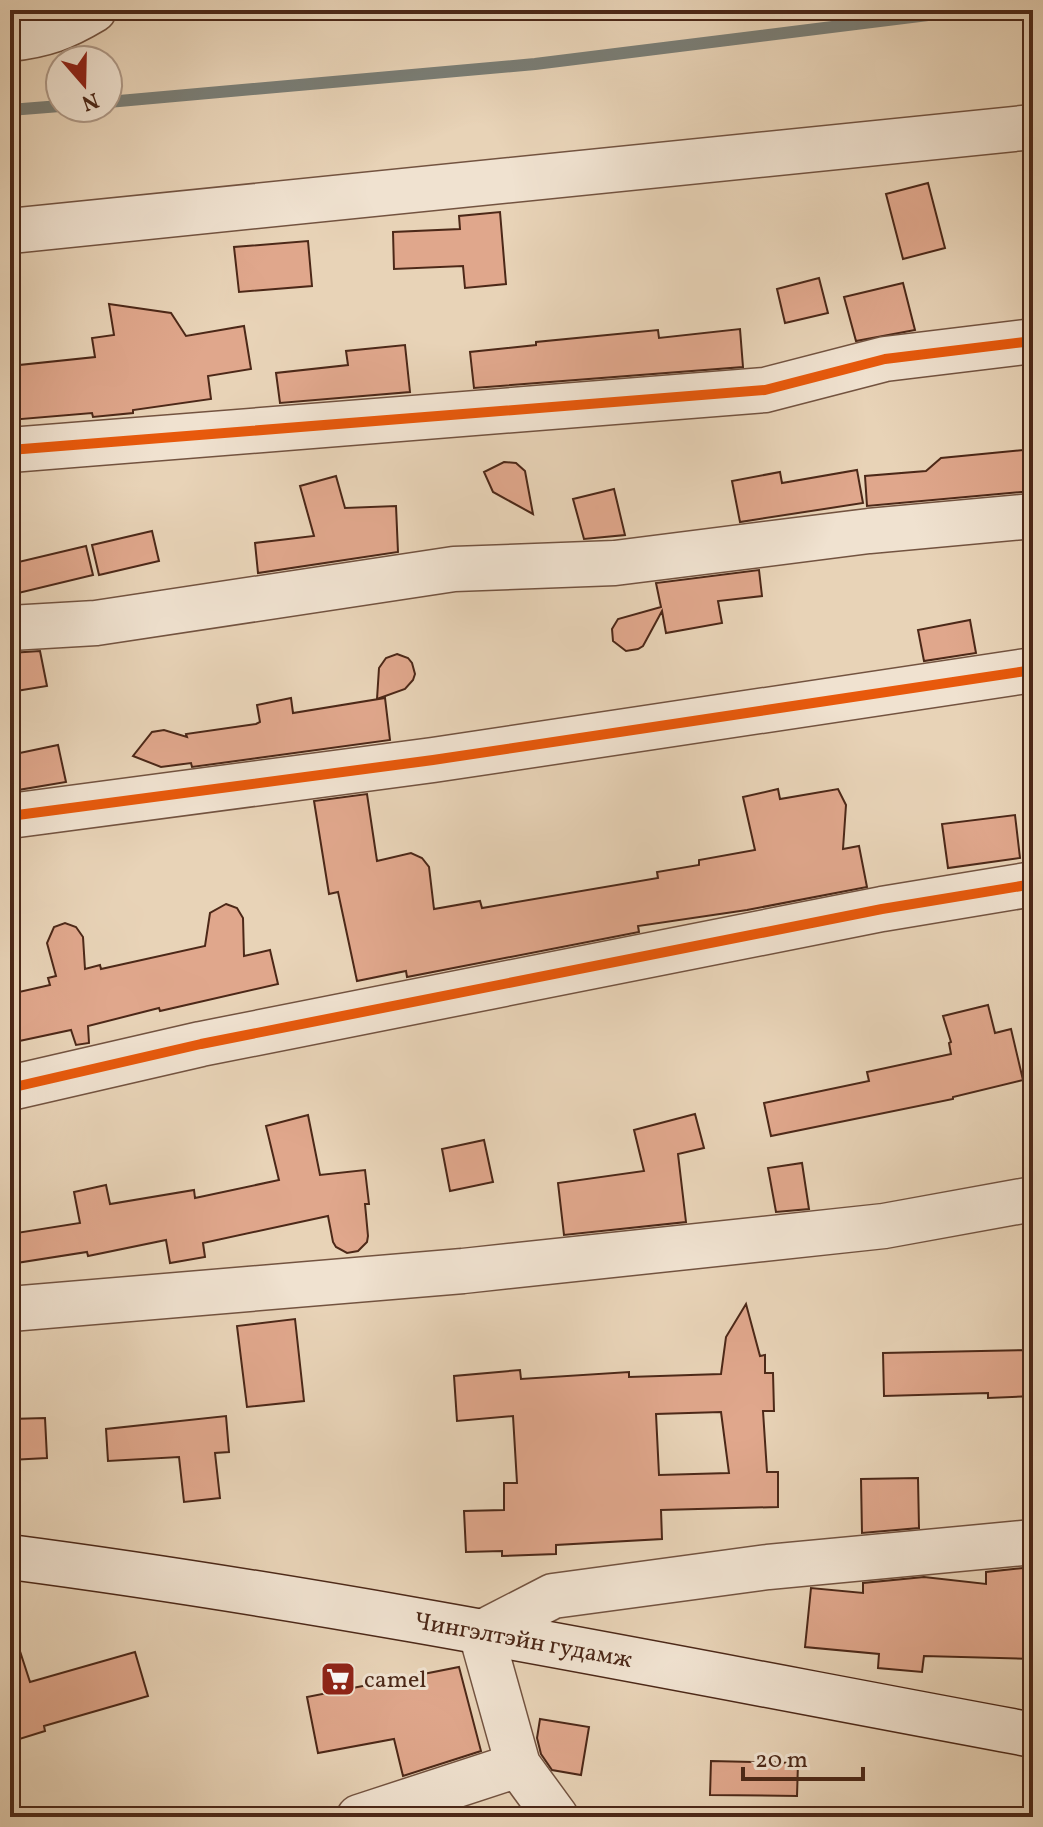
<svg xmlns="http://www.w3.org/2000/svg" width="1043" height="1827" font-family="Vollkorn,serif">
<rect width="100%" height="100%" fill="#e8d3b7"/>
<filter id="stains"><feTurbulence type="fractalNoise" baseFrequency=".0025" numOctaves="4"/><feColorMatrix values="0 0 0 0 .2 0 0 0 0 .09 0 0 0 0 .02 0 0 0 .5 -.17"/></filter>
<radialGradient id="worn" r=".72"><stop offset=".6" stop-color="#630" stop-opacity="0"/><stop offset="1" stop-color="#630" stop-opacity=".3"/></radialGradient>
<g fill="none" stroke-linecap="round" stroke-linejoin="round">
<path stroke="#7a7e76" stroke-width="12" d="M108,102L535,64L968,10
M10,110L60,106"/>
</g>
<path fill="#e0a78c" stroke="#4c2818" stroke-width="2" fill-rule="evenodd" d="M928,183L945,248L903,259L886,194Z
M500,212L506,284L465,288L463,266L394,269L393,232L460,229L459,216Z
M308,241L312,286L239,292L234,247Z
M819,278L828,313L785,323L777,289Z
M903,283L915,330L856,341L844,297Z
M109,304L171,313L186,336L244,326L251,369L208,376L211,399L133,410V413L93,417L92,413L10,420V366L95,357L92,338L114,335Z
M740,329L743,367L474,388L470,352L536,345V342L658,330L659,338Z
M405,345L410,392L280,403L276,373L348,365L346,351Z
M1033,449V491L867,506L865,476L926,471L941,458Z
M504,462L516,463L525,471L533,514L493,492L484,472Z
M857,470L863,503L740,522L732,481L780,472L782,483Z
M336,476L345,508L396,506L398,552L258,573L255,543L314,536L300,486Z
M614,489L625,535L584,539L573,499Z
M152,531L159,561L99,575L92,545Z
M86,546L93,575L10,595V564Z
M759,570L762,596L718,601L722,623L666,633L662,611L643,646L638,649L626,651L613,641L612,629L618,619L661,607L656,583Z
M970,620L976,653L924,661L918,630Z
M40,651L47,686L10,692V653Z
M397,654L408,658L412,663L415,674L413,680L405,689L377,699L379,668L386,658Z
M291,698L293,713L385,698L390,740L192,767L191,763L161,767L133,756L152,732L164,730L187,737L186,734L256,724L260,722L257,705Z
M58,745L66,782L18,790L10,755Z
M778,789L780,799L838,789L846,805L843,849L859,846L867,887L747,910L638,926L639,932L407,977L406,971L357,981L338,892L329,894L314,801L367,794L377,861L411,853L422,858L429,867L434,909L480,901L482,908L658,878L657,872L699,865V860L755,850L743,797Z
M1015,815L1020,858L948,868L942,824Z
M226,904L237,908L243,918L244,956L270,950L278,984L160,1011L159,1008L88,1026L89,1043L76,1045L71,1030L10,1043V994L50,985L48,978L56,976L47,943L54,927L65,923L76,927L83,937L85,969L100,965L101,969L205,946L210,913Z
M988,1005L995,1033L1011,1029L1023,1080L953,1097V1099L771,1136L764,1103L869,1081L867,1072L951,1054L949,1043L951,1042L943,1016Z
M695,1114L704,1148L678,1154L686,1222L564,1235L558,1183L644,1171L634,1130Z
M308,1115L320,1175L365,1170L369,1204H365L368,1236L367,1242L358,1251L347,1253L336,1247L333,1242L328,1216L203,1243L205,1257L170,1263L166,1240L88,1256L87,1252L10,1264V1234L80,1223L74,1192L106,1185L110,1204L194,1190L195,1198L279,1180L266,1126Z
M484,1140L493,1182L450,1191L442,1149Z
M802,1163L809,1209L776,1212L768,1168Z
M746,1304L760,1356L765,1355V1373H773L774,1411H763L767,1472H778V1507L661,1510L662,1539L556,1545V1554L502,1556V1551L466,1552L464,1511L504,1510V1483H517L513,1416L457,1421L454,1376L520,1370L521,1379L629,1372V1377L721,1374L726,1337ZM721,1412L729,1473L659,1475L656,1414Z
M295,1319L304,1401L247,1407L237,1326Z
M1033,1350V1396L988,1398V1393L884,1396L883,1353Z
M226,1416L229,1452L215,1453L220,1498L184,1502L179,1457L108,1461L106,1429Z
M45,1418L47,1458L10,1460V1419Z
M918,1478L919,1528L862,1533L861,1479Z
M1033,1567V1659L924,1656L922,1672L878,1668L879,1654L805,1647L811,1588L863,1593V1583L924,1577L986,1584V1572Z
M17,1642L30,1682L135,1652L148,1696L44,1726L45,1731L10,1742V1643Z
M459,1667L481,1751L403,1776L394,1739L318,1753L307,1697Z
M540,1719L589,1727L581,1775L552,1770L541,1754L537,1738Z
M711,1761L798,1763L797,1796L710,1795Z"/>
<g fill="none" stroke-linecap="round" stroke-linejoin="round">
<defs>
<path id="street" d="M10,39C45,35 64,28 94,10
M10,231L1033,127
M10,450L765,390L885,359L1033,341
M10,628L96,623L454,569L615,563L869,531L1033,516
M10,816L433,760L1033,670
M10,1088L201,1044L882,909L1033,884
M10,1309L463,1271L884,1226L1033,1199
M359,1817L518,1765
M556,1817L518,1765L481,1633L553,1596L768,1567L1033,1542"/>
<g id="secondary">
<path id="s1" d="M10,1557C353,1602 693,1672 1033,1735"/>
</g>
</defs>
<use href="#street" stroke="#735340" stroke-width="47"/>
<use href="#secondary" stroke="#4c2818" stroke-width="47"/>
<use href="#street" stroke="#f0e2d0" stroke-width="44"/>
<use href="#secondary" stroke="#f0e2d0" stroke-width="44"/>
<defs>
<path id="cycleway" d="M10,450L765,390L885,359L1033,341
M10,816L433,760L1033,670
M10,1088L201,1044L882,909L1033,884"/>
</defs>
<use href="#cycleway" stroke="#f0e2d0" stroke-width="15"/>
<use href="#cycleway" stroke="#e8590c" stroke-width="10"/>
</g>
<defs>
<symbol id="supermarket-square" viewBox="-11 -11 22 22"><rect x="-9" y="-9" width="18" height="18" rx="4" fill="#8f2418" stroke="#f0e2d0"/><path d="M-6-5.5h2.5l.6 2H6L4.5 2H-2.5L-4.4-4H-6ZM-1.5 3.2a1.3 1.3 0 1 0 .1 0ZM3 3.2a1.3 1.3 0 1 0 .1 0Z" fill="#fff"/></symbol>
</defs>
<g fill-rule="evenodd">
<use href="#supermarket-square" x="318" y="1659" width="40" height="40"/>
</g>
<g text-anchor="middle" stroke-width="6" stroke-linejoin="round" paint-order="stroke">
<g font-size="24" fill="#4c2818" stroke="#f0e2d0">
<text dy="8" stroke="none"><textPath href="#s1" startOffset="520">Чингэлтэйн гудамж</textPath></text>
</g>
<g font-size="24" fill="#4c2818" stroke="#f0e2d0" text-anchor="start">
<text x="364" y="1687">camel</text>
</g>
</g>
<rect width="1043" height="1827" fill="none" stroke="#e8d3b7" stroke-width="40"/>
<rect x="12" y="12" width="1019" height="1803" fill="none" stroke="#4c2818" stroke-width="4"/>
<rect x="20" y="20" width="1003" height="1787" fill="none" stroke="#4c2818" stroke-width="2"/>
<g transform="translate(84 84) rotate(160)"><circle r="38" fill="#f0e2d0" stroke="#ae9886" stroke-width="2"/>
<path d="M0-6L14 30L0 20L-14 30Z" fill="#8f2418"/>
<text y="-12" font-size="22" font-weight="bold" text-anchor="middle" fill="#4c2818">N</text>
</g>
<path d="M743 1767v12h120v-12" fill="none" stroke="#4c2818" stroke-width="4"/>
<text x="755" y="1767" font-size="24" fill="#4c2818" stroke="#f0e2d0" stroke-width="6" paint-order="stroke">20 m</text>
<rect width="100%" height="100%" filter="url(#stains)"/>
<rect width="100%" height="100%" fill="url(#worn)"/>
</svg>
